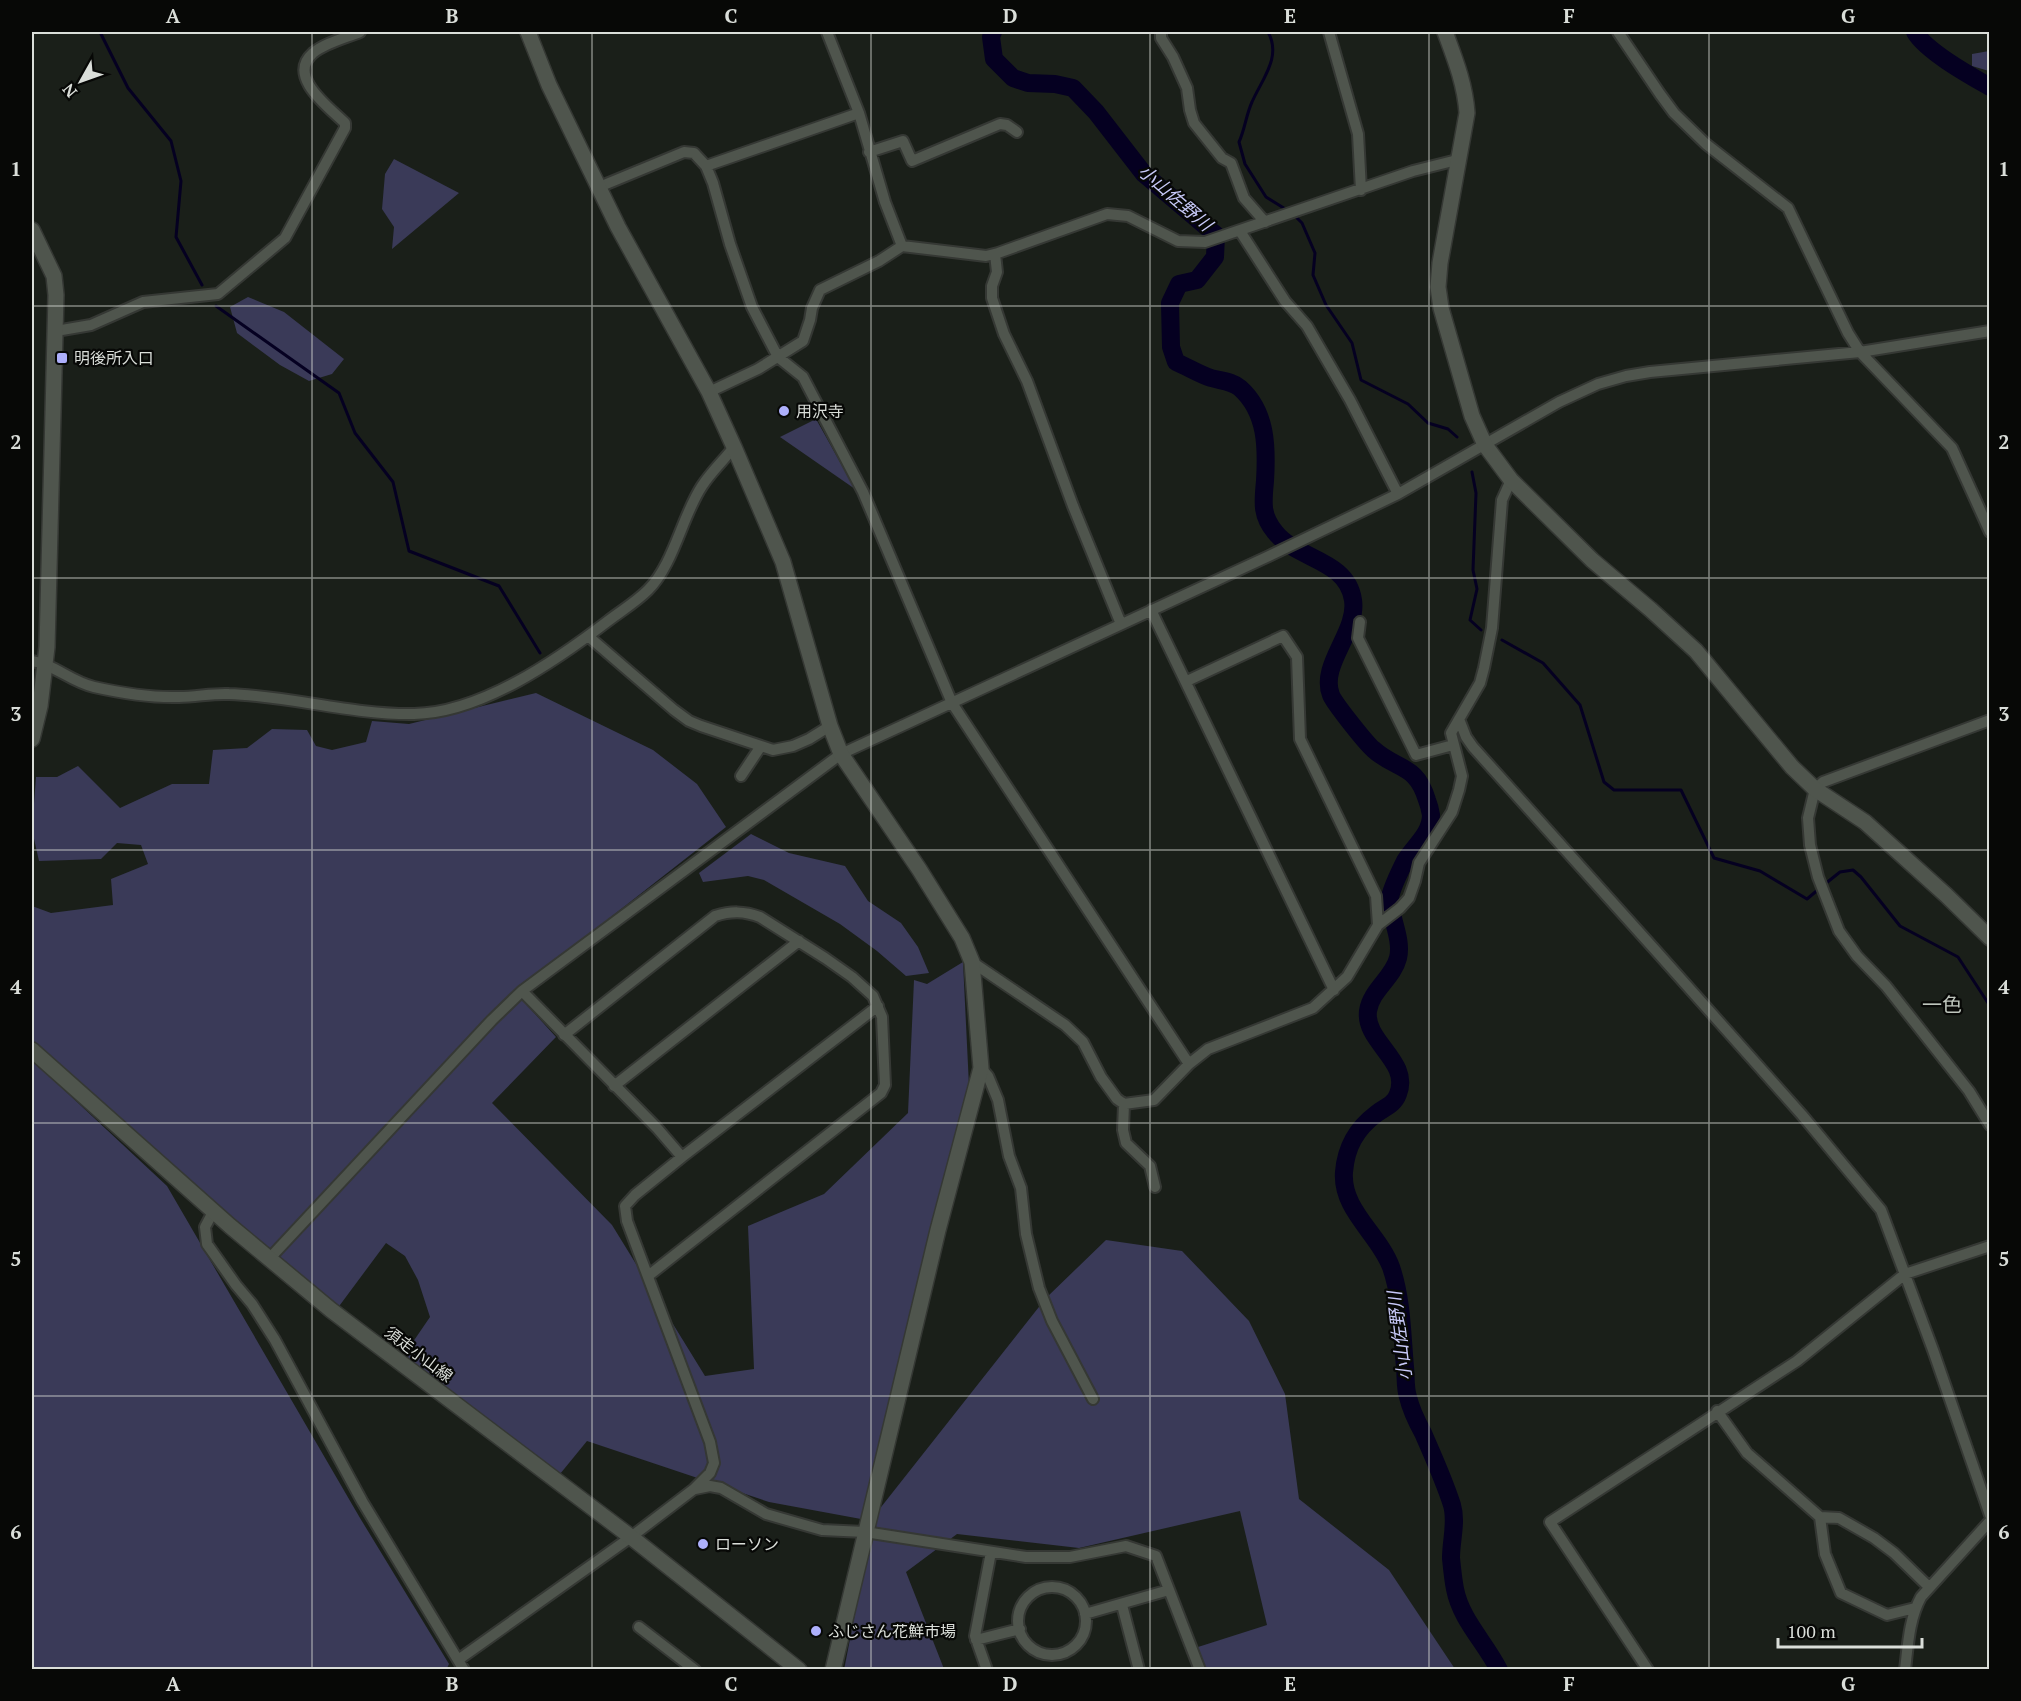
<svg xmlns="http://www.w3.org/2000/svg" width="2021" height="1701" font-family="'PT Serif','Noto Sans JP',serif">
<rect width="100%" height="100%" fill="#1a1f19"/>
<path fill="#3a3a58" d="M1989,51V71L1972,66V54Z
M394,159L459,193L392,249L394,227L382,209L385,174Z
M248,297L284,312L344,359L332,374L309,381L280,365L237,333L230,307Z
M816,419L855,489L780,437Z
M536,693L653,750L697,784L726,827L515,992L556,1037L492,1103L612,1225L705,1376L754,1369L748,1226L824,1194L908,1113L914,980L927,984L963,962L969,1086L935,1278L901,1381L861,1519L769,1502L587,1441L560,1474L450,1398L404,1355L430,1317L418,1280L405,1256L386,1243L337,1309L150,1149L32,1040V906L51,913L113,905L111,879L148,864L141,845L117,843L101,859L39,861L32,830L36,777H57L78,766L120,808L172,784H209L213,750L247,748L272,729L307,730L316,746L332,750L366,742L372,721L409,724Z
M751,834L789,853L845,866L868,901L901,923L918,947L929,973L906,976L877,951L840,924L764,880L748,876L703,882L699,873Z
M32,1060L167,1186L360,1518L449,1664L446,1670L32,1669Z
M1106,1240L1182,1251L1249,1321L1285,1394L1299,1499L1389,1570L1455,1669H1206L1198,1647L1267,1625L1240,1511L1079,1548L957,1534L906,1572L944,1669L844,1670L874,1516L1046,1298Z"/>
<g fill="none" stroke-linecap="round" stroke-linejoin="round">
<path stroke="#050021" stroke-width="3" d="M100,32L128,88L171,141L181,181L176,237L202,285
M1268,32C1282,57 1262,79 1252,102C1246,115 1245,129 1239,142L1245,164L1266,197L1287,210
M1295,216L1302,223L1315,253L1313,275L1326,305L1352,343L1361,380L1408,404L1428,423L1448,429L1457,437
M216,306L339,393L355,433L393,482L409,551L499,586L540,653
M1472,472L1476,493L1473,570L1477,589L1470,620L1481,630
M1502,640L1543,663L1580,705L1604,782L1614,790H1681L1714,858L1760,871L1807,899L1820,888
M1825,884L1840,872L1853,870L1861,877L1900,926L1958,957L1990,1006"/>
<path stroke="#050021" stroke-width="18" d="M993,32L991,37L994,59L1013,78L1028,83L1055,84L1073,88L1096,112L1144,174L1216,235L1215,257L1197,280L1179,284L1170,303L1171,347L1176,362C1188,367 1199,374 1211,378C1221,381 1232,381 1240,388C1267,412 1267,448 1265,481C1263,502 1261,515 1275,532C1297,560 1347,559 1353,600C1358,632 1319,665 1331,695C1334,703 1366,743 1373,749C1397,771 1416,763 1427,800C1429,805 1430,809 1431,815C1431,834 1414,846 1405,861C1401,869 1392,888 1390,897C1388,913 1403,938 1398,958C1393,978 1371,990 1368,1011C1364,1042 1411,1061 1398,1094C1394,1105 1385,1107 1376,1114C1356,1129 1346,1147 1344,1172C1341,1210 1379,1234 1391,1267C1402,1299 1402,1334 1405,1367C1406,1377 1405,1388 1408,1397C1411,1410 1417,1422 1423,1433C1433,1456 1444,1480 1452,1505C1457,1522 1451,1540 1451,1558C1452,1568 1453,1579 1455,1589C1461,1620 1485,1642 1499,1670
M1915,32C1926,51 1969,75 1990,87"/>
<defs>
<path id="street" d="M827,32L859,113L885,202L902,246
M1161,32V38L1173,57L1187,88L1190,110L1194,123L1222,158L1231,163L1244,198L1265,222
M1329,32L1358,134L1361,190
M1618,32L1660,94L1674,113L1706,144L1788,208L1848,333L1860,352L1952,448L1990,532
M869,152L903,141L912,161L1000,124L1007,125L1017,132
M706,166L859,113
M599,187L684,152L694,153L706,166L713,183L730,244L752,307L778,357L803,377L863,492L952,703L1189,1064
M1240,231L1285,301L1307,326L1350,400L1398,494
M995,254L997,272L992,286V298L1004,334L1027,381L1073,506L1121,624
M56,331L91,325L143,302L218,294L285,238L345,128V123C330,108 286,77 313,53C325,43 345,38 360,32
M709,392L758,369L803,341L810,320L812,308L820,290L879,261L902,246L986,256L998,253L1107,214L1128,216L1178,241L1205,242L1413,171L1457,160
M1151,610L1334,990
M1360,622L1358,638L1416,755L1453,745
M588,636L674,710L689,721L701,726L773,750L793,746L809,739L830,726
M32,661C54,664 71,682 94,687C121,693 151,698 179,697C196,697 213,693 229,694C291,696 352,715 414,714C481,713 557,660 608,621C621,611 636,602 648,590C674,564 682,516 702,486C711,472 724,460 734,447
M1187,681L1283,636L1297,657L1300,739L1376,896L1378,925
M1459,719L1466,737L1473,747L1657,952L1802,1115L1881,1210L1933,1350L1990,1515
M1990,720L1823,782L1815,789L1808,818L1810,845L1818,877L1839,931L1857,956L1886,986L1969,1091L1990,1125
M741,776L761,746
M972,962L1065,1025L1083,1042L1101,1077L1117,1099L1124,1104L1154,1100L1189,1064L1208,1049L1313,1008L1347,977L1378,925L1400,908L1409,898L1415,881L1419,863L1452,812L1459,790L1462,776L1451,733L1480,683L1484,668L1492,628L1502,500L1511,480
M522,991L657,1128L682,1157
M564,1035L715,916C731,911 744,911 760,917L825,958L852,977L873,996L882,1017L885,1085L881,1093L648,1276
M981,1068L988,1076L998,1100L1009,1156L1021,1188L1026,1234L1039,1288L1052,1321L1093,1399
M614,1086L799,941
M1124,1104L1123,1130L1126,1143L1150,1166L1155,1187
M213,1212L205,1227L207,1244L236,1285L252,1304L275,1340L362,1501L464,1670
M269,1259L492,1020L522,991L841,754L1269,556L1398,494L1559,402L1598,384L1626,376L1650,372L1860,352L1990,331
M1717,1411L1747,1453L1820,1517L1839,1518L1874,1538L1894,1553L1929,1587
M695,1489L710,1486L721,1488L766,1514L822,1530L865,1532L1026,1557H1070L1126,1546L1156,1556L1200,1670
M1820,1517L1825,1554L1841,1593L1887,1615L1915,1608
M1018 1621a34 34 0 1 1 68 0a34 34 0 1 1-68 0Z
M1122,1605L1139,1670
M1085,1614L1169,1590
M639,1627L695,1670
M976,1640L1020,1629
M458,1660L631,1537L694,1489L710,1473L714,1463L710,1442L627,1221L625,1206L635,1195L682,1157L878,1006
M987,1670L975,1636L991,1552
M1648,1670L1550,1522L1797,1361L1905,1274L1990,1246
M1905,1670C1908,1645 1909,1619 1921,1597L1990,1521"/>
<path id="secondary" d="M528,32L549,85L618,227L709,392L734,447L783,562L830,726L841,754L919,869L962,938L972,962L981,1068L938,1230L833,1670
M1445,32C1455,59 1465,84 1467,113L1440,263L1438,287L1441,308L1472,416L1485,445L1511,480L1592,560L1650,609L1696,651L1792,767L1815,789L1865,822L1946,895L1990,938
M32,230L54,276L56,295L47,647L40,706L32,739
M32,1050L230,1226L331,1310L631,1537L799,1670"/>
</defs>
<use href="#street" stroke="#353834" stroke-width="14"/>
<use href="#secondary" stroke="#353834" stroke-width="18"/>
<use href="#street" stroke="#4f554d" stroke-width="10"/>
<use href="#secondary" stroke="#4f554d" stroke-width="15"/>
</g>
<path fill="none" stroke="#daded9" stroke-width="1.5" stroke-opacity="0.55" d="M312,32V1670M592,32V1670M871,32V1670M1150,32V1670M1429,32V1670M1709,32V1670M32,306H1990M32,578H1990M32,850H1990M32,1123H1990M32,1396H1990"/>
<g fill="#adaffb" stroke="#070806" stroke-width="2">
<rect x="56" y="352" width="12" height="12" rx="3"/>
<circle cx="784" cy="411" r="6"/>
<circle cx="703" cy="1544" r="6"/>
<circle cx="816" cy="1631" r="6"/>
</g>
<g text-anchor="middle" stroke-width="4.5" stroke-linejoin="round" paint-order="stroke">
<g font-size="16" fill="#daded9" stroke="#070806" text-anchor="start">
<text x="74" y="364">明後所入口</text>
<text x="796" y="417">用沢寺</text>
<text x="715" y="1550">ローソン</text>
<text x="828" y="1637">ふじさん花鮮市場</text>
</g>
<g font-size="16" fill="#daded9" stroke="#070806">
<text transform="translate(419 1354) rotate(37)" y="6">須走小山線</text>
</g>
<g font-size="18" font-style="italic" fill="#c7c9f8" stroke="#070806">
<text transform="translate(1175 198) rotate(41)" y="6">小山佐野川</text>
<text transform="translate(1400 1336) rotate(-97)" y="6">小山佐野川</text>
</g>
<g font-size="20" fill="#bec5bc" stroke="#070806">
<text x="1942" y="1012">一色</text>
</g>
</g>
<rect width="2021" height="1701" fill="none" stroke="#070806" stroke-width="66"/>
<g transform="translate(81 81) rotate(230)" stroke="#070806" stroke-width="4.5" paint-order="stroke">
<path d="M0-4.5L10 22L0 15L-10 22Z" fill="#daded9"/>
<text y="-9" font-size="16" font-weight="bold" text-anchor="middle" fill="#daded9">N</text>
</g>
<path d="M1778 1638v9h144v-9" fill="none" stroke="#daded9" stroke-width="3"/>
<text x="1787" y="1638" font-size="18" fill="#daded9" stroke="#070806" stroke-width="4.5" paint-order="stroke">100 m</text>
<rect x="33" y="33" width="1955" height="1635" fill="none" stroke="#daded9" stroke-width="2"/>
<g font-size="20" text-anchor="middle" font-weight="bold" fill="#daded9">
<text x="173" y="23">A</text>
<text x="452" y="23">B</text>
<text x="731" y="23">C</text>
<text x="1010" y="23">D</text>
<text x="1290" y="23">E</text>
<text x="1569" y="23">F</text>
<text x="1848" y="23">G</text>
<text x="16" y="176">1</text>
<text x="2004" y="176">1</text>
<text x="16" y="449">2</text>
<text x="2004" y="449">2</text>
<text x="16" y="721">3</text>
<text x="2004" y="721">3</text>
<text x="16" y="994">4</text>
<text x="2004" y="994">4</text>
<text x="16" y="1266">5</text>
<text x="2004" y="1266">5</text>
<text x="16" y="1539">6</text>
<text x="2004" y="1539">6</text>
<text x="173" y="1691">A</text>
<text x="452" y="1691">B</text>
<text x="731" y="1691">C</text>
<text x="1010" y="1691">D</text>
<text x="1290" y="1691">E</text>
<text x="1569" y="1691">F</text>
<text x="1848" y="1691">G</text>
</g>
</svg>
